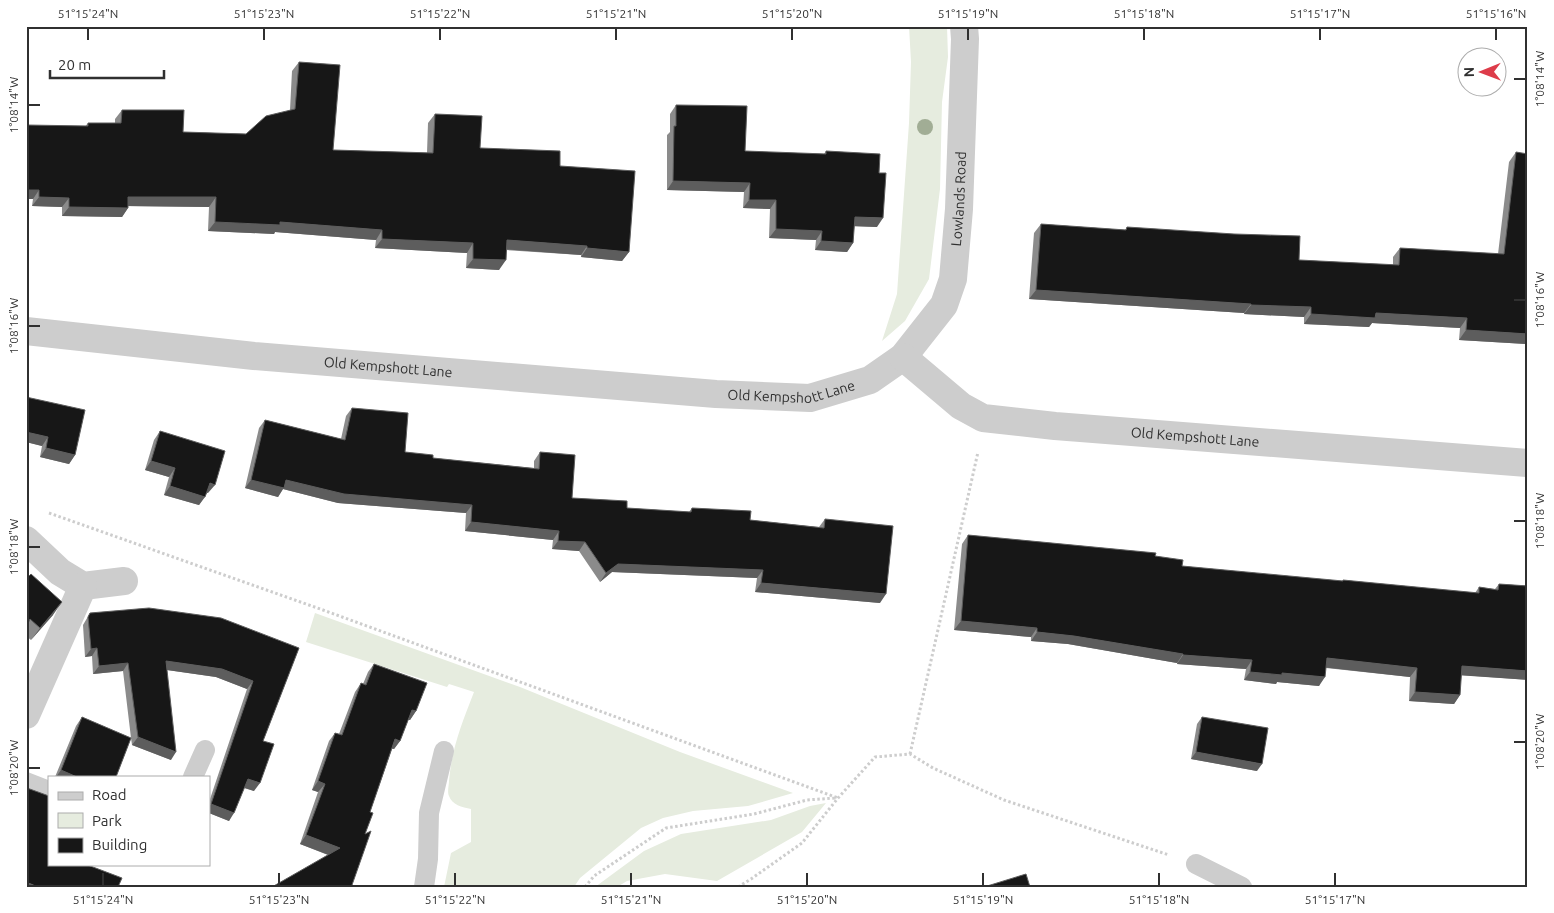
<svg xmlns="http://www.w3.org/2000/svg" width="1554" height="913" font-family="Ubuntu,sans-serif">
<rect width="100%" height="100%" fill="#fff"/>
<path fill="#e6ecdf" d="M909,26H947L948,57L942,102L940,189L929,279L905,321L882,341L897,294L909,123L911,62Z
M315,613L520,687L680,752L793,793L748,806L693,811L663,818L641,828L580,878L574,887H444L451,853L471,842V809C462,807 452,805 449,796C447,792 449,785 449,781C452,747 462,723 474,692L449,684L447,687L306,642Z
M826,803L802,832L717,881L665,874L627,881L617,887H595L644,851L681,834L771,820L810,806Z"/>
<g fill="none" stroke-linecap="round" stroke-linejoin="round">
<path stroke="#cdcdcd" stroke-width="3" stroke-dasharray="2.5 2.5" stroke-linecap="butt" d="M49,513L323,610L838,798
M910,754L978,452
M585,887L594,876L666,828L754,814L807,800L835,798
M738,887L751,879L802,843L838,798L875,757L910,754L933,768L1004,800L1169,855"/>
<path stroke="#cdcdcd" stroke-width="20" d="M193,777L205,750
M26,782L49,791
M1196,864L1242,887
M424,887L428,859L429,813L444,751"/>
<g stroke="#cdcdcd" stroke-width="28">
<path id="s1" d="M26,331L254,356L716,394L810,398L870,380L903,357L944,305L953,279L959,209L965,39L964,26"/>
<path id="s2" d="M903,357L961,406L983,418L1055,426L1528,463"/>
<path d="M26,540L60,572L83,586L124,581"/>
<path d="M26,715L83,586"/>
</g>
</g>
<circle fill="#a1ad95" cx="925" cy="127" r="8"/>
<path fill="#8b8b8b" d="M299,62L333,150L427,153L428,123L435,114L480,148L560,166L629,252L622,261L581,257V255L506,250L499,270L466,268L467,253L375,248L376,240L275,232L274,234L208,231L209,207L128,206V208L122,217L62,216V207L32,206L33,199H26L88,123H115V119L122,110L183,132L246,134L290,110L292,71Z
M676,105L745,151L824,154L826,151L877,227L854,226L853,243L847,252L815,250L816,240L769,238L770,209L743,208L744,192L667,190V135L670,132V114Z
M1516,152L1528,344L1459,340L1460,328L1372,323L1369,327L1304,324V317L1244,314V313L1029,299L1034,233L1041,224L1125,230L1127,227L1299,260L1393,265V257L1400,248L1498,254L1509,162Z
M26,397L75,455L69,464L40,457L42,446L26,442Z
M352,408L405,452L433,458L534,468V461L540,452L572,498L627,508L689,512L692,508L750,520L819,527L825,519L880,603L755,592L757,578L612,572L600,582L579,551L552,549L553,540L465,531L466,513L338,503L283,489L278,497L245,488L259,428L265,420L341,439L346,416Z
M160,431L208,493H207L199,505L164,495L169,477L145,470L154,440Z
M968,535L1155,556L1182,566L1342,581L1343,580L1475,593L1479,587L1495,589L1499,584L1528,586V680L1461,675L1460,695L1454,704L1409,701L1410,677L1326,668L1319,686L1277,682L1276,684L1244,680L1246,669L1177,664V663L1068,644L1031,641V637L954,630L962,544Z
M26,574L53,615L31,640L26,636Z
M90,613L299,648L263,741L254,791L244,788L229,821L209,813V802L247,689L216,677L167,670L171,760L132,745L131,738L116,777H55L76,726L82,717L131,738L123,671L93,674L92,656L85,657L83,625Z
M374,664L416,711L410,720H408L400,741L394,749H392L370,812L365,834L272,887L328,855L300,844L318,792L312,790L329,741L335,733L339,734L355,692L361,683L363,684L368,672Z
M1202,717L1257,771L1191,759L1197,724Z"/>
<path fill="#5d5d5d" d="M673,181L750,183L744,192L667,190Z
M26,190H39L33,199H26Z
M39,197L69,198L62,207L32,206Z
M128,197H216L209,207L122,206Z
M749,200H776L770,209L743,208Z
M69,207L128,208L122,217L62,216Z
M855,217L883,218L877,227L848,226Z
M215,222H280L382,230L376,240L275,232L274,234L208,231Z
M776,229L822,231L816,240L769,238Z
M382,239L473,243L467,253L375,248Z
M507,240L587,246L581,255L500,249Z
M821,241L853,243L847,252L815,250Z
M587,248L629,252L622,261L581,257Z
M473,259L506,260L499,270L466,268Z
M1036,290L1251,304L1244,313L1029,299Z
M1251,305L1311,307L1304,317L1244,314Z
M1376,313L1467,318L1460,328L1372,323L1369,327L1304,324L1311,314Z
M1466,330L1528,334V344L1459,340Z
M26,432L48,437L42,446L26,442Z
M46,448L75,455L69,464L40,457Z
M151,461L175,468L169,477L145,470Z
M251,480H286L472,505L466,513L338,503L283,489L278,497L245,488Z
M210,483L215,485L208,493L203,492Z
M170,486L205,497L199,505L164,495Z
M471,522L559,531L553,540L465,531Z
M558,541L585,542L579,551L552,549Z
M618,564L763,570L757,578L612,572L600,582L606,573Z
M761,583L886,594L880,603L755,592Z
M62,602L53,615L31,640L40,628Z
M961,621L1037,628L1031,637L954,630Z
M1037,632L1074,636L1183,654L1177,663L1068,644L1031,641Z
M97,648L92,656L85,657L91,649Z
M1183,655L1252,660L1246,669L1177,664Z
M1327,658L1417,668L1410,677L1321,667Z
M166,661L222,669L253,681L247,689L216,677L160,669Z
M128,663L123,671L93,674L99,666Z
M1462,666L1528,671V680L1456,675Z
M1250,672L1282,673L1325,677L1319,686L1277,682L1276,684L1244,680Z
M1415,692L1460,695L1454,704L1409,701Z
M412,710L416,711L410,720L406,719Z
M138,737L176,752L171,760L132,745Z
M395,739L400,741L394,749L389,747Z
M1196,752L1262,764L1257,771L1191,759Z
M61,770L77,777H56Z
M248,779L260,783L254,791L242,787Z
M318,781L325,784L318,792L312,790Z
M211,804L234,813L229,821L209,813V807Z
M306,835L340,848L334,857L300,844Z
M26,882L38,887H26Z"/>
<path fill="#171717" stroke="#5d5d5d" d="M299,62L340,65L333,150L433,153L435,114L482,116L480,148L560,151V166L635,171L629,252L587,248V246L507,240L506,260L473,259V243L382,239V230L280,222V225L215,222L216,197H128V208L69,207V198L39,197V190H26V125L88,126V123H121L122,110H184L183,132L246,134L266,116L295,109Z
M676,105L747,106L745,151L826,154V151L880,154L879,173H886L883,218L855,217L853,243L821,241L822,231L776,229V200H749L750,183L673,181L674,126H676Z
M1516,152L1528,154V334L1466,330L1467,318L1376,313L1375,318L1311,314V307L1251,305V304L1036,290L1041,224L1126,230L1127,227L1234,234L1300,236L1299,260L1399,265L1400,248L1504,254Z
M26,397L85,410L75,455L46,448L48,437L26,432Z
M352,408L408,413L405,452L433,455V458L539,469L540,452L575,455L572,498L627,501V508L691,512L692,508L751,511L750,520L824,528L825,519L893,526L886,594L761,583L763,570L618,564L606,573L585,542L558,541L559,531L471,522L472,505L344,494L286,480L284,488L251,480L265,420L345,440Z
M160,431L225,451L215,485L210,483L205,497L170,486L175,468L151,461Z
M968,535L1156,553L1155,556L1183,560L1182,566L1343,581V580L1479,593V587L1498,590L1499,584L1528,586V671L1462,666L1460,695L1415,692L1417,668L1327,658L1325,677L1282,673V675L1250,672L1252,660L1183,655V654L1074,636L1037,632V628L961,621Z
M26,574L29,576L31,574L62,602L40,628L30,619L26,628Z
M149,608L221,618L299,648L263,741L274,744L260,783L248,779L234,813L211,804L253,681L222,669L166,661L176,752L138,737L128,663L99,666L97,648L91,649L88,617L90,613Z
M374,664L427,683L416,711L412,710L400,741L395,739L370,812L373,813L365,834L371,831L352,885L355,887H272L340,848L306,835L325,784L318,781L335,733L342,735L361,683L366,685Z
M82,717L131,738L116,777H77L61,770Z
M1202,717L1268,728L1262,764L1196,752Z
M27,788L49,796V864H85L122,878L118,887H38L26,882Z
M1026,874L1030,887H984Z"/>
<path fill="none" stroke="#303030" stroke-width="2" d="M88,28V40M264,28V40M440,28V40M616,28V40M792,28V40M968,28V40M1144,28V40M1320,28V40M1496,28V40M1514,79H1526M28,105H40M1514,300H1526M28,326H40M1514,521H1526M28,547H40M1514,742H1526M28,768H40M103,873V886M279,873V886M455,873V886M631,873V886M807,873V886M983,873V886M1159,873V886M1335,873V886"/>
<g text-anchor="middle" stroke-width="5" stroke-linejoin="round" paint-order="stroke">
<g font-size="14" fill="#303030" stroke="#fff">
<text dy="5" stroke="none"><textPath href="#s1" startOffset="1064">Lowlands Road</textPath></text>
<text dy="5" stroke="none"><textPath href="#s1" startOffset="364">Old Kempshott Lane</textPath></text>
<text dy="5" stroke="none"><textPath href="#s1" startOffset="769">Old Kempshott Lane</textPath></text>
<text dy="5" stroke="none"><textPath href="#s2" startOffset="314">Old Kempshott Lane</textPath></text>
</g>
</g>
<rect width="1554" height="913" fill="none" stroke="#ffffff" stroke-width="55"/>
<rect x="48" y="776" width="162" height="90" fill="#ffffff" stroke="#acacac"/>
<rect x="58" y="792" width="25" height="8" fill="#cdcdcd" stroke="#acacac"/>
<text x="92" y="800" font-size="15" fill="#303030">Road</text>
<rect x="58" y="813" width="25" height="15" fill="#e6ecdf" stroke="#acacac"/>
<text x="92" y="826" font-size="15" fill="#303030">Park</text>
<rect x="58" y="838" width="25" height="15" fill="#171717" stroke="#acacac"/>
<text x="92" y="850" font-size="15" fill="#303030">Building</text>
<g transform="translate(1482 72) rotate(269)"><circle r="24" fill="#ffffff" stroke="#acacac"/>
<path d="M0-4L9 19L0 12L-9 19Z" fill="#dd3c4a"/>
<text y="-8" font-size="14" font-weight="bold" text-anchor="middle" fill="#303030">N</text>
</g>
<path d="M50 70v8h114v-8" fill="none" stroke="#303030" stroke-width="2.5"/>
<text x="58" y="70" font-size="15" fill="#303030" stroke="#ffffff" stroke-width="4" paint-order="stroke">20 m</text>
<rect x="28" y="28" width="1498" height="858" fill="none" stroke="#303030" stroke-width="2"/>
<g font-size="12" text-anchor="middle" fill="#303030">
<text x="88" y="18">51°15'24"N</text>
<text x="264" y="18">51°15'23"N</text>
<text x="440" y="18">51°15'22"N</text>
<text x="616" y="18">51°15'21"N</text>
<text x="792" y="18">51°15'20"N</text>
<text x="968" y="18">51°15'19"N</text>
<text x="1144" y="18">51°15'18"N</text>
<text x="1320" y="18">51°15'17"N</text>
<text x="1496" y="18">51°15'16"N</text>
<text transform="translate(1540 79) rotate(-90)" y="4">1°08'14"W</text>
<text transform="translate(14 105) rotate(-90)" y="4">1°08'14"W</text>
<text transform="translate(1540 300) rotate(-90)" y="4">1°08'16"W</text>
<text transform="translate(14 326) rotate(-90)" y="4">1°08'16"W</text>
<text transform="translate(1540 521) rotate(-90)" y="4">1°08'18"W</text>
<text transform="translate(14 547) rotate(-90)" y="4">1°08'18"W</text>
<text transform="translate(1540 742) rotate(-90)" y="4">1°08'20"W</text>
<text transform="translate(14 768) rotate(-90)" y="4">1°08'20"W</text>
<text x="103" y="904">51°15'24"N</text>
<text x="279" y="904">51°15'23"N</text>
<text x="455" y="904">51°15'22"N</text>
<text x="631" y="904">51°15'21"N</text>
<text x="807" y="904">51°15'20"N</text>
<text x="983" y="904">51°15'19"N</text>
<text x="1159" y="904">51°15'18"N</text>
<text x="1335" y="904">51°15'17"N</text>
</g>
</svg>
